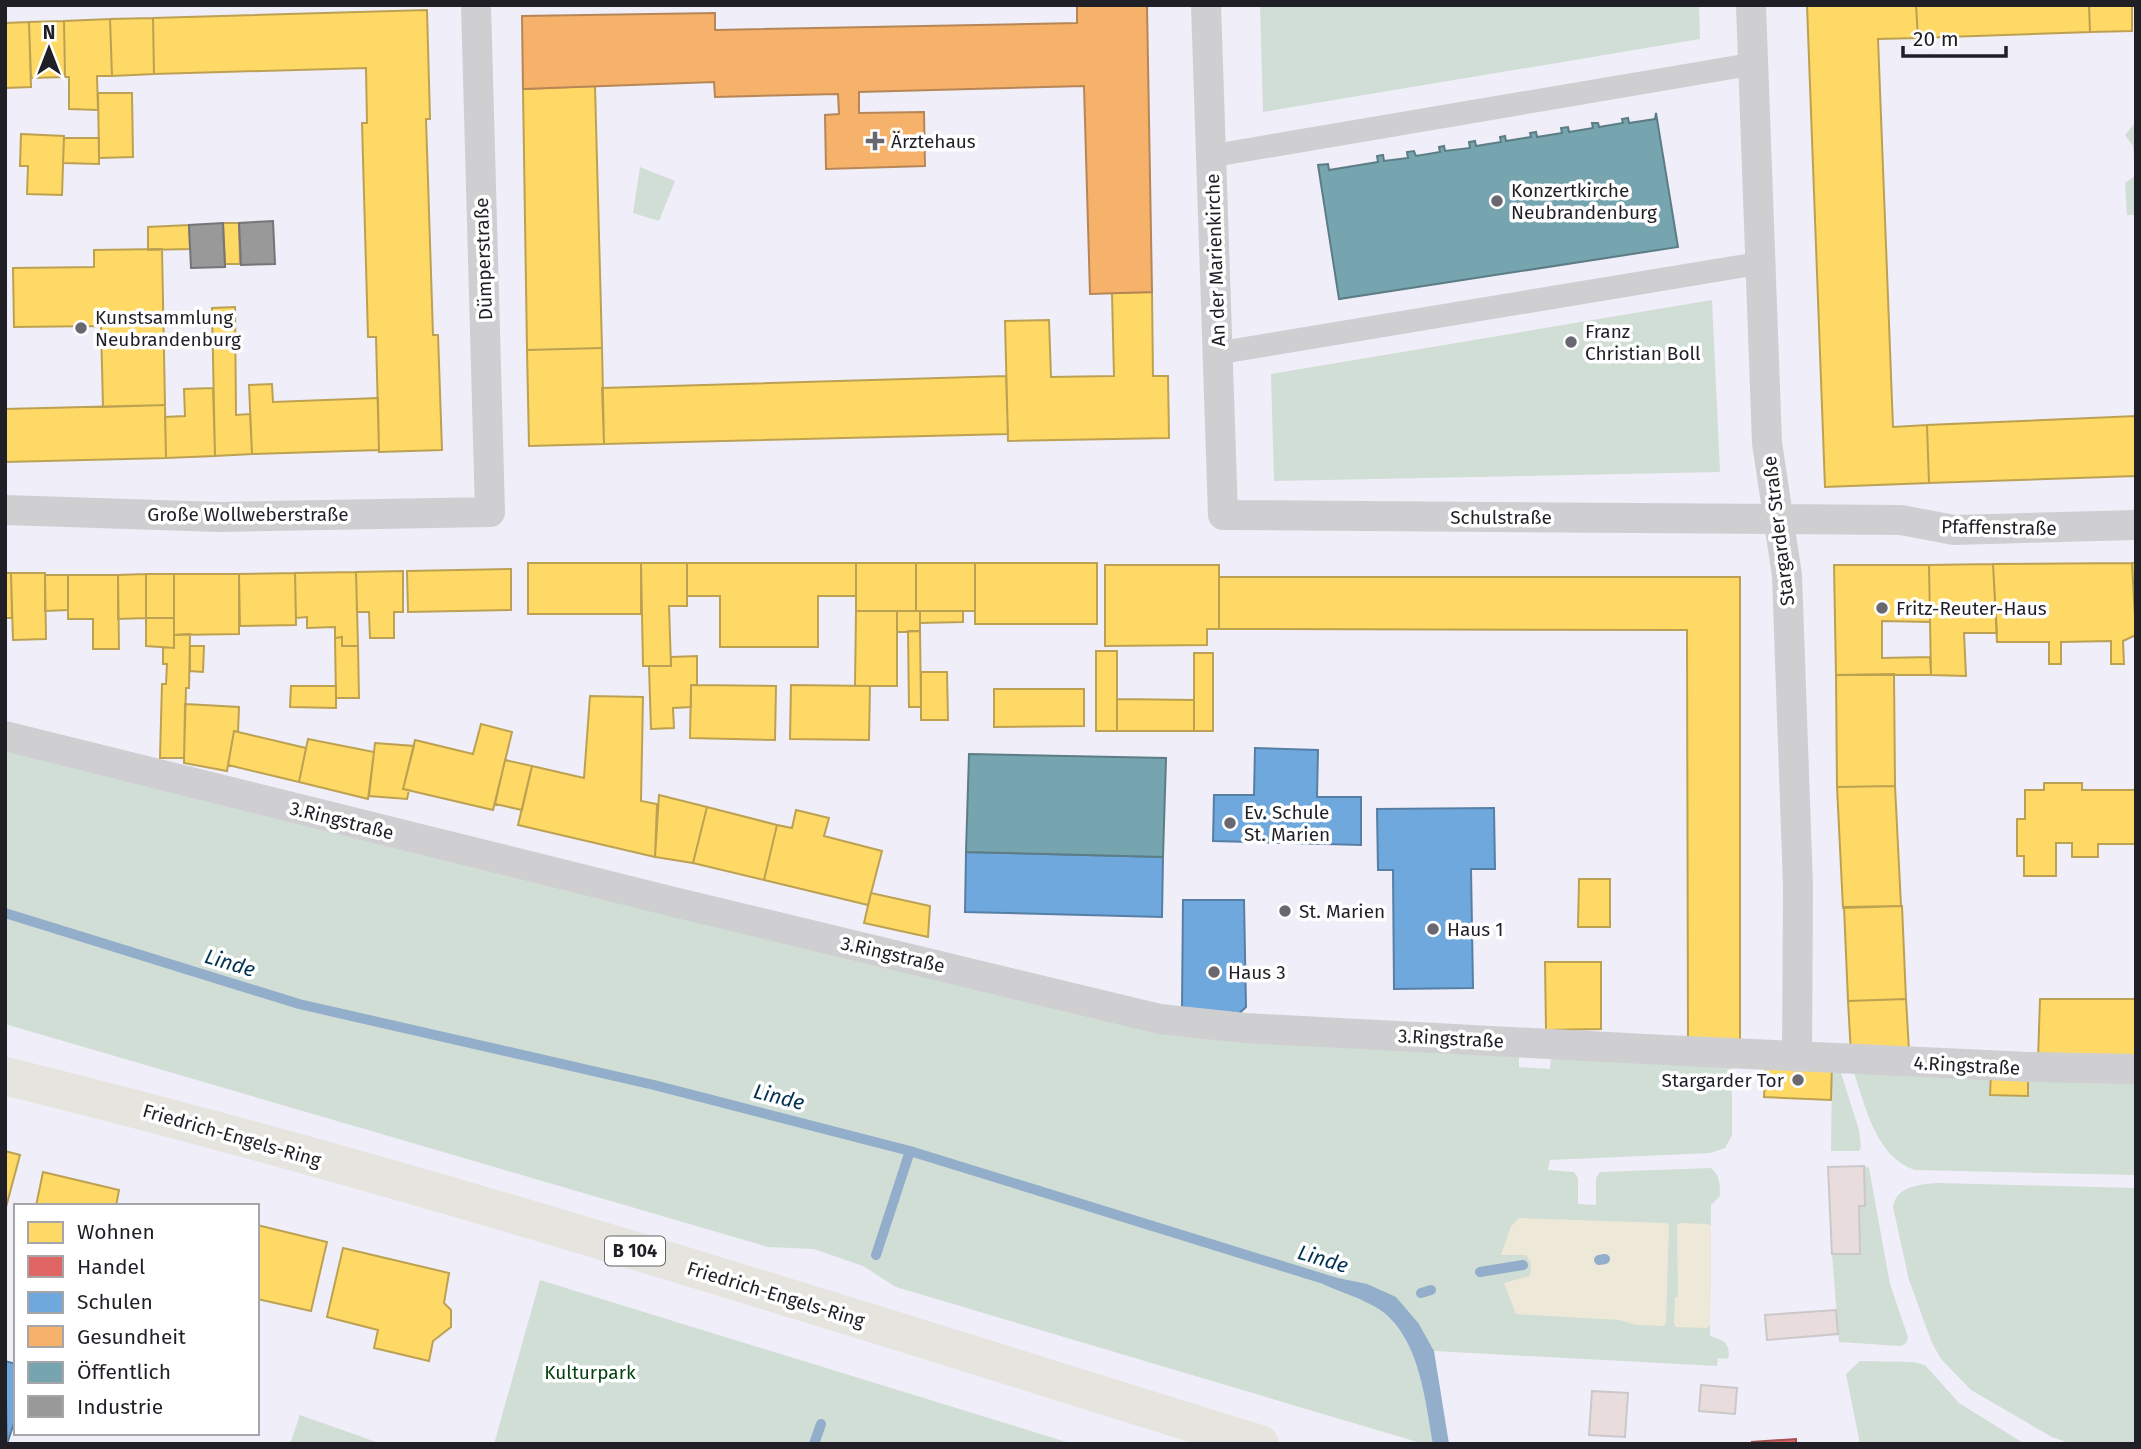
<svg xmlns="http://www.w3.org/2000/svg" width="2141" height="1449" font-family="'Fira Sans',sans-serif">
<rect width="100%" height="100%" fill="#f0eef8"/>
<path fill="#d1ded5" d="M1260,5H1699L1700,39L1263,112Z
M2136,122V215H2127L2125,183L2135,176L2133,146L2125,135Z
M640,167L675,181L659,221L633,213Z
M1712,300L1720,472L1274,481L1271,374Z
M5,746L1159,1027L1519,1052V1067L1550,1069L1551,1054L1732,1060V1135L1725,1148L1710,1153L1550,1160L1548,1170L1574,1172L1578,1178V1204L1596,1205V1178L1600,1172L1711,1168C1720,1175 1720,1185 1720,1196L1711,1205L1710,1336C1722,1340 1729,1341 1729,1356L1727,1359L1718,1358L1717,1366L1434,1351L1419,1324L1323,1284C1341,1292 1361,1298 1377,1308C1419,1335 1425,1399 1433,1444H1424L896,1287L863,1266L814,1249L768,1247L5,1024Z
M1832,1063L1840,1064L1841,1073L1859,1130L1861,1147L1859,1151H1831Z
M1854,1073L1991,1077V1095L2027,1096L2028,1078L2136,1080V1175L1915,1170C1876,1157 1866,1108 1854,1073Z
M1864,1166L1869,1168L1890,1284L1908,1337L1906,1343L1901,1346L1839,1342L1832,1254H1860L1859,1206L1865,1205Z
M1939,1183L2136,1188V1444H2072L2052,1437L1971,1390L1941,1359L1932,1343L1909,1280L1893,1207C1896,1186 1921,1184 1939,1183Z
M540,1280L1073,1444H494Z
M1860,1361L1913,1362L1925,1365L1959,1403L2025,1444H1860L1846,1374Z
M300,1415L382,1444H290Z"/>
<path fill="#eee8d8" d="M1519,1218L1666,1223L1669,1225L1666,1324L1663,1326L1637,1325L1619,1320L1516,1314L1504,1283L1530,1276L1531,1263L1526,1255H1501L1511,1226Z
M1681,1223L1707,1224L1711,1226L1710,1325L1707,1328L1676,1327L1674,1324L1675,1297H1678L1677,1225Z"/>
<path fill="#93aeca" d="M1328,1276L1367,1284L1396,1297L1419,1324L1434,1351L1449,1444H1433C1425,1399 1419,1334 1377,1308C1361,1298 1340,1292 1323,1284V1279Z"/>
<path fill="#ffd966" stroke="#bca152" stroke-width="2" d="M1807,5H1916L1918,38L1878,39L1893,427L1927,425L1929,483L1825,487Z
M1916,5H2089L2090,32L1918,38Z
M2089,5H2132V31L2090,32Z
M427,10L430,119H426L433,335H438L442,450L379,452L376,337H368L362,123H367L366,68L154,74L153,18Z
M153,18L154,74L112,76L110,19Z
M110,19L112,76H97L98,110L69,109V77H65L64,21Z
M64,21L65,77L31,78L29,22Z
M29,22L31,87L5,88V23Z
M595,86L602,348L527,350L523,89Z
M98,93H132L133,157L99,158Z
M21,134L64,136L62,195L27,194L28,166H20Z
M64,138H99V164L63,163Z
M223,223H239L240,264H225Z
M189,225L190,249L148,250V227Z
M162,249L165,405L103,407L101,326L14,327L13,268L94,267V250Z
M1152,292L1153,376H1168L1169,438L1008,441L1005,321L1049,320L1051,377L1114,376L1112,293Z
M235,307L236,415L250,414L252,454L215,456L212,308Z
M602,348L604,444L529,446L527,350Z
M1006,376L1008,434L604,444L602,388Z
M272,384L273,402L378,398L379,450L252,454L249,385Z
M213,388L215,456L166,458L165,417L185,416L184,389Z
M165,405L166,458L5,462V409Z
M2136,416V476L1929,483L1927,425Z
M528,563H641V614H528Z
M641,563H687V606H669L671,666H643Z
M687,563H856V596H818V647H720V596H687Z
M856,563H916V611H856Z
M916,563H975V611H916Z
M975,563H1097V624H975Z
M2132,563H2136V635Z
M2132,563L2136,635L2123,641L2124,664H2111V641L2061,642V664H2049V642H1997L1993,564Z
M1993,564L1997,633H1964L1966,676L1931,675L1929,565Z
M1105,565H1219V629H1207V645L1105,646Z
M1834,565H1929L1930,622L1882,621V658L1930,657L1931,675H1836Z
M511,569V610L408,612L407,571Z
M403,571V612H394V638H370L369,612H357L356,572Z
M356,572L358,646H342V637L335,638V627L307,628V617L296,618L295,573Z
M5,573H11L12,618H5Z
M11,573H45L46,639L13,640Z
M295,573L296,625L240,626L239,574Z
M146,574H174V618H146Z
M146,574V618L118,619V575Z
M174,574H239V634L174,635Z
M45,575H68V610L45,611Z
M68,575H118L119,649H93V619H68Z
M1219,577H1740V1040L1688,1039L1687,630L1219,629Z
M856,611H897V686H855Z
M897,611H920V631L897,632Z
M920,611H963V622L920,623Z
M146,618H174V648L146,646Z
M908,631H920L921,707H909Z
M190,634L189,688H186L184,758H160L162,684H166L167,664H163V647L174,648V635Z
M342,637V646H358L359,698H336L335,638Z
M190,646H204L203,672L190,671Z
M1096,651H1117V731H1096Z
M1194,653H1213V731H1194Z
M697,656V685H691V707L673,708L674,728L651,729L649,666H671V657Z
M921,672H947L948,720H921Z
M1894,674L1895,786L1837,787L1836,675Z
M691,685L776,686L775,740L690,738Z
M791,685L870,686L869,740L790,739Z
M291,686H336V708L290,707Z
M994,689H1084V726L994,727Z
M590,696L643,697L641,801L657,804L655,857L518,825L532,766L584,778Z
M1117,699L1194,700V731H1117Z
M185,704L239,707L238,732L234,731L227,771L184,763Z
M481,724L512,732L493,810L403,789L415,740L473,754Z
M234,731L306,748L299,782L228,765Z
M308,739L374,752L368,799L299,782Z
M375,743L414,746L403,789L409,790L407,799L369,796Z
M505,760L532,766L522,810L495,804Z
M2044,783H2082V790H2136V844H2098V857H2072V843H2056V876H2024V856H2017V819H2025V790H2044Z
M1895,786L1901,906L1843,908L1837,787Z
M659,795L707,807L693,863L655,857Z
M707,807L777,825L764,880L693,863Z
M796,810L829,818L824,836L882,851L868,905L764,880L777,825L792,828Z
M1579,879H1610V927H1578Z
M871,893L930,906L928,937L864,923Z
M1902,906L1906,999L1848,1001L1844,907Z
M1545,962H1601V1029L1546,1030Z
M1906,999L1909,1051L1851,1054L1848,1001Z
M2040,999H2136V1060H2038Z
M1766,1060L1832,1063L1831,1100L1764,1097Z
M1991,1073L2028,1074V1096L1990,1095Z
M5,1151L20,1155L5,1211Z
M43,1172L119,1190L116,1206H36Z
M257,1225L327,1242L311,1311L257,1299Z
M343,1248L449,1273L444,1303L451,1310V1327L433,1341L429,1361L374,1348L378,1330L327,1317Z"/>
<path fill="#e06666" stroke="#a65152" stroke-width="2" d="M1796,1439V1444H1752V1442Z"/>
<path fill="#6fa8dc" stroke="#577fa5" stroke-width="2" d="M1255,748L1318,750L1317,797H1361V845L1213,841L1214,795H1254Z
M1494,808L1495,869H1471L1473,988L1394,989L1393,870H1378L1377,809Z
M966,852L1163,857L1162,917L965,912Z
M1183,900H1244L1246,1007L1234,1018L1182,1007Z
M5,1361L16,1364V1417L7,1444Z"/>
<path fill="#f6b26b" stroke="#b68656" stroke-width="2" d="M1077,5H1147L1152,292L1090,294L1084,86L859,92V113L924,112L925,166L826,169L825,115L839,114L838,94L715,97L714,82L523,89L522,16L715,13V30L1077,23Z"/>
<path fill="#76a5af" stroke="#5c7d86" stroke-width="2" d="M1656,113L1678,247L1339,299L1318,165L1328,164L1329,170L1378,162L1377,156L1383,155L1384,161L1408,158L1407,152L1414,151L1416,156L1440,152L1439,147L1444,146L1445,151L1470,148L1469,142L1475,141L1476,146L1501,142L1500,137L1505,136L1506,141L1531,137L1530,133L1536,132L1537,137L1562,133L1561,128L1568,127L1569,132L1593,128L1592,123H1598L1599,127L1623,123L1622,119L1628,118L1629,123L1655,119Z
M969,754L1166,758L1163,857L966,852Z"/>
<path fill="#999" stroke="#757476" stroke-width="2" d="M273,221L275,264L241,265L239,223Z
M223,223L225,267L191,268L189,225Z"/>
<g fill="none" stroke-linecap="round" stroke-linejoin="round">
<path stroke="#93aeca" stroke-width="10" d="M5,913L299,1004L654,1085L910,1151L1337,1283
M876,1255L910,1151
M1599,1260L1605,1259
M1480,1272L1523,1265
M1421,1293L1431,1290
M814,1444L821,1424"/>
</g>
<path fill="#e8dddc" stroke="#ccc8ca" stroke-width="2" d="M1864,1166L1865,1206H1859L1860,1254H1832L1828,1167Z
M1836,1310L1838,1334L1767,1340L1765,1315Z
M1701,1385L1737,1388L1735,1414L1699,1411Z
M1592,1391L1628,1393L1625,1437L1589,1435Z"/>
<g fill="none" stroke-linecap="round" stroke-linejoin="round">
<path stroke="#cfced1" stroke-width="23" d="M1211,156L1753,64
M1218,353L1761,263"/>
<path stroke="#cfced1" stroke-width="30" d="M1206,5L1223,515L1901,520L1954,530L2136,525
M1751,5L1767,443L1787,575L1798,886L1797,1057
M5,510L220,517L490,512L476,5
M5,736L674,902L1160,1019L1245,1028L1665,1050L2029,1067L2136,1069"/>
<path stroke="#e5e4de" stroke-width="38" d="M5,1076C428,1180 843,1315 1260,1444"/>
</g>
<g fill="#69676f" stroke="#fff" stroke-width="2.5">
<path d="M871.5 130.5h7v7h7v7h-7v7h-7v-7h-7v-7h7z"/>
<circle cx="1497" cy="201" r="7"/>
<circle cx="81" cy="328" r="7"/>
<circle cx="1571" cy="342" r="7"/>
<circle cx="1882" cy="608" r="7"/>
<circle cx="1230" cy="823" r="7"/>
<circle cx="1285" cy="911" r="7"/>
<circle cx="1433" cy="929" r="7"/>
<circle cx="1214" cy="972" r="7"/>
<circle cx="1798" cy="1080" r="7"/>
</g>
<g text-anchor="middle" stroke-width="7" stroke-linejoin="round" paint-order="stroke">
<rect fill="#fff" stroke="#636266" stroke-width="2" x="605" y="1236.5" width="60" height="29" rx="5"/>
<g font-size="18" font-weight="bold" fill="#201f25">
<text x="635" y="1257">B 104</text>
</g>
<g font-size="19" fill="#201f25" stroke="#fff" text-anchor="start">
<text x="891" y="148">Ärztehaus</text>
<text x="1511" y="197">Konzertkirche<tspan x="1511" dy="22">Neubrandenburg</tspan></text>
<text x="95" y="324">Kunstsammlung<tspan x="95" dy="22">Neubrandenburg</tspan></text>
<text x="1585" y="338">Franz<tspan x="1585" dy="22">Christian Boll</tspan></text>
<text x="1896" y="615">Fritz-Reuter-Haus</text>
<text x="1244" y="819">Ev. Schule<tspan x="1244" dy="22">St. Marien</tspan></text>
<text x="1299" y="918">St. Marien</text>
<text x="1447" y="936">Haus 1</text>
<text x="1228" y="979">Haus 3</text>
<text x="1784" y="1087" text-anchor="end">Stargarder Tor</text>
</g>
<g font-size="19" fill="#201f25" stroke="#fff">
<text transform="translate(483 259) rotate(-92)" y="7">Dümperstraße</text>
<text transform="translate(1215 260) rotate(-92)" y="7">An der Marienkirche</text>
<text x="248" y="521">Große Wollweberstraße</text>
<text x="1501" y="524">Schulstraße</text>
<text transform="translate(1999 527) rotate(1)" y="7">Pfaffenstraße</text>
<text transform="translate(1778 531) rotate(-97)" y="7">Stargarder Straße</text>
<text transform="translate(342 820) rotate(14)" y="7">3.Ringstraße</text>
<text transform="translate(893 954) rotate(13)" y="7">3.Ringstraße</text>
<text transform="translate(1451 1038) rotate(3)" y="7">3.Ringstraße</text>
<text transform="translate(1967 1065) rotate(3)" y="7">4.Ringstraße</text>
<text transform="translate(232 1135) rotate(16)" y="7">Friedrich-Engels-Ring</text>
<text transform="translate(776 1294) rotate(17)" y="7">Friedrich-Engels-Ring</text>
</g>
<g font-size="19" fill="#064210" stroke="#fff">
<text x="590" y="1379">Kulturpark</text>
</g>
<g font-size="21" font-style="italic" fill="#003152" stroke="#fff">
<text transform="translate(230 963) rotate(17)" y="7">Linde</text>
<text transform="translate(779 1097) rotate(14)" y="7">Linde</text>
<text transform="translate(1323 1259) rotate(17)" y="7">Linde</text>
</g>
</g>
<rect width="2141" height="1449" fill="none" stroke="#201f25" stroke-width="14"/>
<rect x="14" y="1204" width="245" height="231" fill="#ffffff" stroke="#a6a5a8" stroke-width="2"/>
<rect x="28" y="1222" width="35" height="21" fill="#ffd966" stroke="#a6a5a8" stroke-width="2"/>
<text x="77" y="1239" font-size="21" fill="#201f25">Wohnen</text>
<rect x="28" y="1256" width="35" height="21" fill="#e06666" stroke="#a6a5a8" stroke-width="2"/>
<text x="77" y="1274" font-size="21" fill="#201f25">Handel</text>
<rect x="28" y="1292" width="35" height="21" fill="#6fa8dc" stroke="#a6a5a8" stroke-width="2"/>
<text x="77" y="1309" font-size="21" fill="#201f25">Schulen</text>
<rect x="28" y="1326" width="35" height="21" fill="#f6b26b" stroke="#a6a5a8" stroke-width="2"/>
<text x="77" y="1344" font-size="21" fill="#201f25">Gesundheit</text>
<rect x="28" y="1362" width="35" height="21" fill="#76a5af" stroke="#a6a5a8" stroke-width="2"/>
<text x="77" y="1379" font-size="21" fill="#201f25">Öffentlich</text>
<rect x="28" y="1396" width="35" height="21" fill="#999999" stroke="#a6a5a8" stroke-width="2"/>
<text x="77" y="1414" font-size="21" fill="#201f25">Industrie</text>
<g transform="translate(49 49)" stroke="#ffffff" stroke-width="5" paint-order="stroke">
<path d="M0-5L12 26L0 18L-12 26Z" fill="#201f25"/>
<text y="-10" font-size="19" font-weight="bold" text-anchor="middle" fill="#201f25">N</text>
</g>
<path d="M1903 46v10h103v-10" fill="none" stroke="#201f25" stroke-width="3.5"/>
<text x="1913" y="46" font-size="21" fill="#201f25" stroke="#ffffff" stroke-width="5" paint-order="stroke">20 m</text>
</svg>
